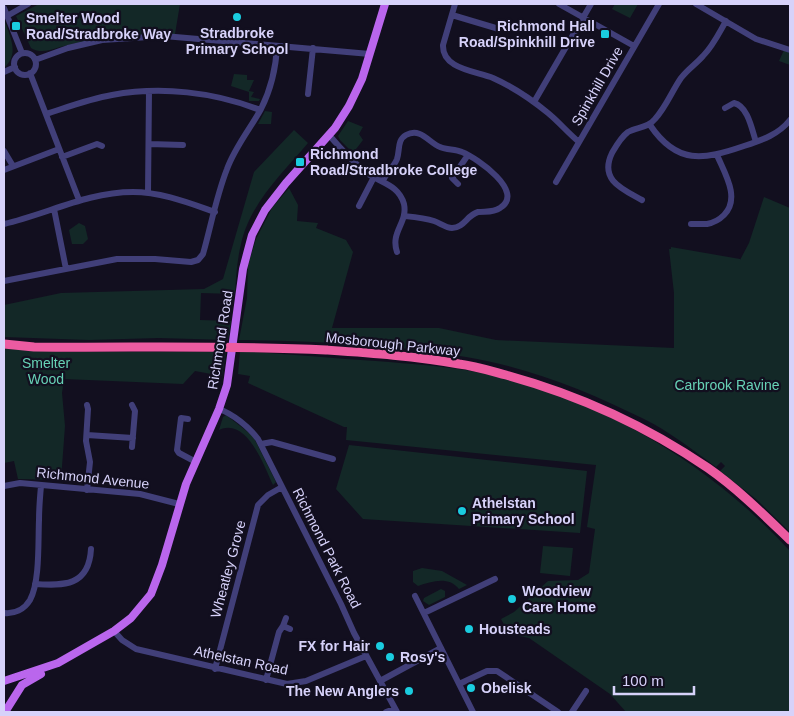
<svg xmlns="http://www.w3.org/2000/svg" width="794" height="716" font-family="Helvetica,sans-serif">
<rect width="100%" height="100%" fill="#120f1f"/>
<path fill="#132827" d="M39,4H180L175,34C135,34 99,37 60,47C50,50 41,54 31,48L16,16Z
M615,4H638L630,18L612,9Z
M4,19C10,37 20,53 4,68Z
M784,50L790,53V65L779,61Z
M234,74L247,75V80H254L249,91L254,92L251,97L260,99L259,101H249V92L231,86Z
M265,111L272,112L271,124H258Z
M348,121L363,127L359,134L363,140L353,153L340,140L338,136Z
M294,130L308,143C282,174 250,203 241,244C237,260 236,278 235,294L201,293L200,320L231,321L228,340L159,338L89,340L4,337V305L61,293L204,289L223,279L254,172Z
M289,188L298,205L297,221L318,223L316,228L346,240L353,252L332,328H439L496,340L674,348V293L669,249H671V247L740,259V260L749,243L764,197L790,208V532L756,499L720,471L725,466L721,462L716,467C693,450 670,432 644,419C588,391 528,367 466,357C391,344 315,341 239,340L247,298L248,265L256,239L272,208Z
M79,223L85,226L88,239L83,244H72L69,230Z
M4,348L65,352H226L222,376L195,371L183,384L64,379L62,393L65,426L61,480L18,479L14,461L4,463Z
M240,351C286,354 331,358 376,361C411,364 447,366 481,373C600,398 708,462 790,551V712H626L610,694L529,638L509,634L501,619L514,612L548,581L578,580L589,573L595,529L587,527L596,465L346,440L347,427H344L248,383L250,376L238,374Z
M226,415L253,436L276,482L273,485C264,466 247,417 219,430L223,417Z
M349,445L587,471L580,533L363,519L336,489Z
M543,546L573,548L570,576L540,573Z
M422,568L442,571L467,585L459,589C449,576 432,581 418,586L413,582V571Z
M441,589L445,591V597L429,605L423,601L424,598Z"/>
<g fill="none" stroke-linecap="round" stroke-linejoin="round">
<path stroke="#413f79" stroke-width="6" d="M455,4L443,45C442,69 475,71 493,78C513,87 531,99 548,113C559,122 568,133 579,142
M559,4L634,46
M696,4L756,39L790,50
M4,8L22,53
M452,15L499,29
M7,16L28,4
M14 64a11 11 0 1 1 22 0a11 11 0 1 1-22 0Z
M35,60L68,48L102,40L164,36L370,54
M4,72L15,67
M30,73L79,200
M308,94L313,48
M534,102L591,4
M725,108L734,103C748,106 752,130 756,142
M46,114C68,107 89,99 112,95C161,86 214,92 260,110
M650,125C677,165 703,160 744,146C762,140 778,135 790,120
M329,135C340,148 354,163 367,173C381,183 399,185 404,204C408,223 390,232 397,252
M149,144L183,145
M4,151L13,166
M62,157L97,144L102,146
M4,170L59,149
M383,181C386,173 394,167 397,159C400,150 397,140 406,135C421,127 429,143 440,147C447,150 455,149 462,152C477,158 526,192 500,208C493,213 485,211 478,212C467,215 464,228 452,228C446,228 440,223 434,221C425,218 414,217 404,216
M556,182L659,4
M458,184L452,178L468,155
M148,193L149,91
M642,200C622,189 599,180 612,153C616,146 621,137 628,132C637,127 648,128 655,119C666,107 672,91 681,78C688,69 696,64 703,56C713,46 719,33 726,21
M359,206L374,177
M54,209L66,269
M4,224C47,214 88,192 133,192C161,192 189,203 215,212
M691,224C696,224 702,224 707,224C713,223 720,219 724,215C741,198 724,172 717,155
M4,281L117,259H155L191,262L198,260L203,254C211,226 216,197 227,169C235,147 250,129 261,109C271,89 276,68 277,46
M87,405L88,409L86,441L90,462L87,490
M132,405L135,411L132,447
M219,409C233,414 249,427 258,439L341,604L354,633L397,712
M188,419L181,418L177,450L179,453L196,462
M87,435L133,438
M261,444L272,442L333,459
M4,486L20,483L140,494L179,504
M35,584C64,586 89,586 91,549
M415,596L473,712
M4,613C14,614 24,610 30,600C40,582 38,542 39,520C39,509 40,497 41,486
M424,613L495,579
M286,618L283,626L290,629
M114,631L122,640L136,649L287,684L306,681L366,656
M215,669L258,505L268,495L282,487
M266,680L279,632L283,626
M380,681L441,648
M459,684L487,671H497L558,712
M386,712L394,709
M572,712L586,691"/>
<path stroke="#ba66ed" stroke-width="8" d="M4,681L58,663L114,631L131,618L151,594L162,565L186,484L219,409L227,385L243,269L252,235L265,210L286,183L335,128L349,106L362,79L385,4
M5,712L22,685L41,674"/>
<path stroke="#ec5ba1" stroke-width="9" d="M4,344L34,347C131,348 228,345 326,350C370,353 415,356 459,364C475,366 491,371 506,375C579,395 645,425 708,468C738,489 764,515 790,540"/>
</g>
<g fill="#1accdf" stroke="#120f1f" stroke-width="2">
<circle cx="237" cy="17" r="5"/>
<rect x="11" y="21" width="10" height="10" rx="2.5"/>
<rect x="600" y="29" width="10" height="10" rx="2.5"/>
<rect x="295" y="157" width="10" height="10" rx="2.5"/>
<circle cx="462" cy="511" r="5"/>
<circle cx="512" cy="599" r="5"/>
<circle cx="469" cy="629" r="5"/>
<circle cx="380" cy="646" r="5"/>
<circle cx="390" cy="657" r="5"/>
<circle cx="471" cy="688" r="5"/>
<circle cx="409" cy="691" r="5"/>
</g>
<g text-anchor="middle" stroke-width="4.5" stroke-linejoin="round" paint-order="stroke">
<g font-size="14" font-weight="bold" fill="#d7d2fa" stroke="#120f1f" text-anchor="start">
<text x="26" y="23">Smelter Wood<tspan x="26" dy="16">Road/Stradbroke Way</tspan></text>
<text x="595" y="31" text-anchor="end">Richmond Hall<tspan x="595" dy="16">Road/Spinkhill Drive</tspan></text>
<text x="237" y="38" text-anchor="middle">Stradbroke<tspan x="237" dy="16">Primary School</tspan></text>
<text x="310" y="159">Richmond<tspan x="310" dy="16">Road/Stradbroke College</tspan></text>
<text x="472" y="508">Athelstan<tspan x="472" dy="16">Primary School</tspan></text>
<text x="522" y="596">Woodview<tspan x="522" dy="16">Care Home</tspan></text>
<text x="479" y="634">Housteads</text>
<text x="370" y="651" text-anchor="end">FX for Hair</text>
<text x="400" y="662">Rosy's</text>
<text x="481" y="693">Obelisk</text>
<text x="399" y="696" text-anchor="end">The New Anglers</text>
</g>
<g font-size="14" fill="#d7d2fa" stroke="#120f1f">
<text transform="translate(597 86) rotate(-60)" y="5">Spinkhill Drive</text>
<text transform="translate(220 340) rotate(-81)" y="5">Richmond Road</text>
<text transform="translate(393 344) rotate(6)" y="5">Mosborough Parkway</text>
<text transform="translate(93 478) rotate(6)" y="5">Richmond Avenue</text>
<text transform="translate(327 548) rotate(63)" y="5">Richmond Park Road</text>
<text transform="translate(228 569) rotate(-75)" y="5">Wheatley Grove</text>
<text transform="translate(241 660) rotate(12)" y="5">Athelstan Road</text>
</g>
<g font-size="14" fill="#67d1b6" stroke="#120f1f">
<text x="46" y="368">Smelter<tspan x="46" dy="16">Wood</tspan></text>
<text x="727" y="390">Carbrook Ravine</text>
</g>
</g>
<rect width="794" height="716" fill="none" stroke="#d7d2fa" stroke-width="10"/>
<path d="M614 686v8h80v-8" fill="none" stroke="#d7d2fa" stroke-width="2.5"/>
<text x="622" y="686" font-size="15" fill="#d7d2fa" stroke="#120f1f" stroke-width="4" paint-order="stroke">100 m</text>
</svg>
